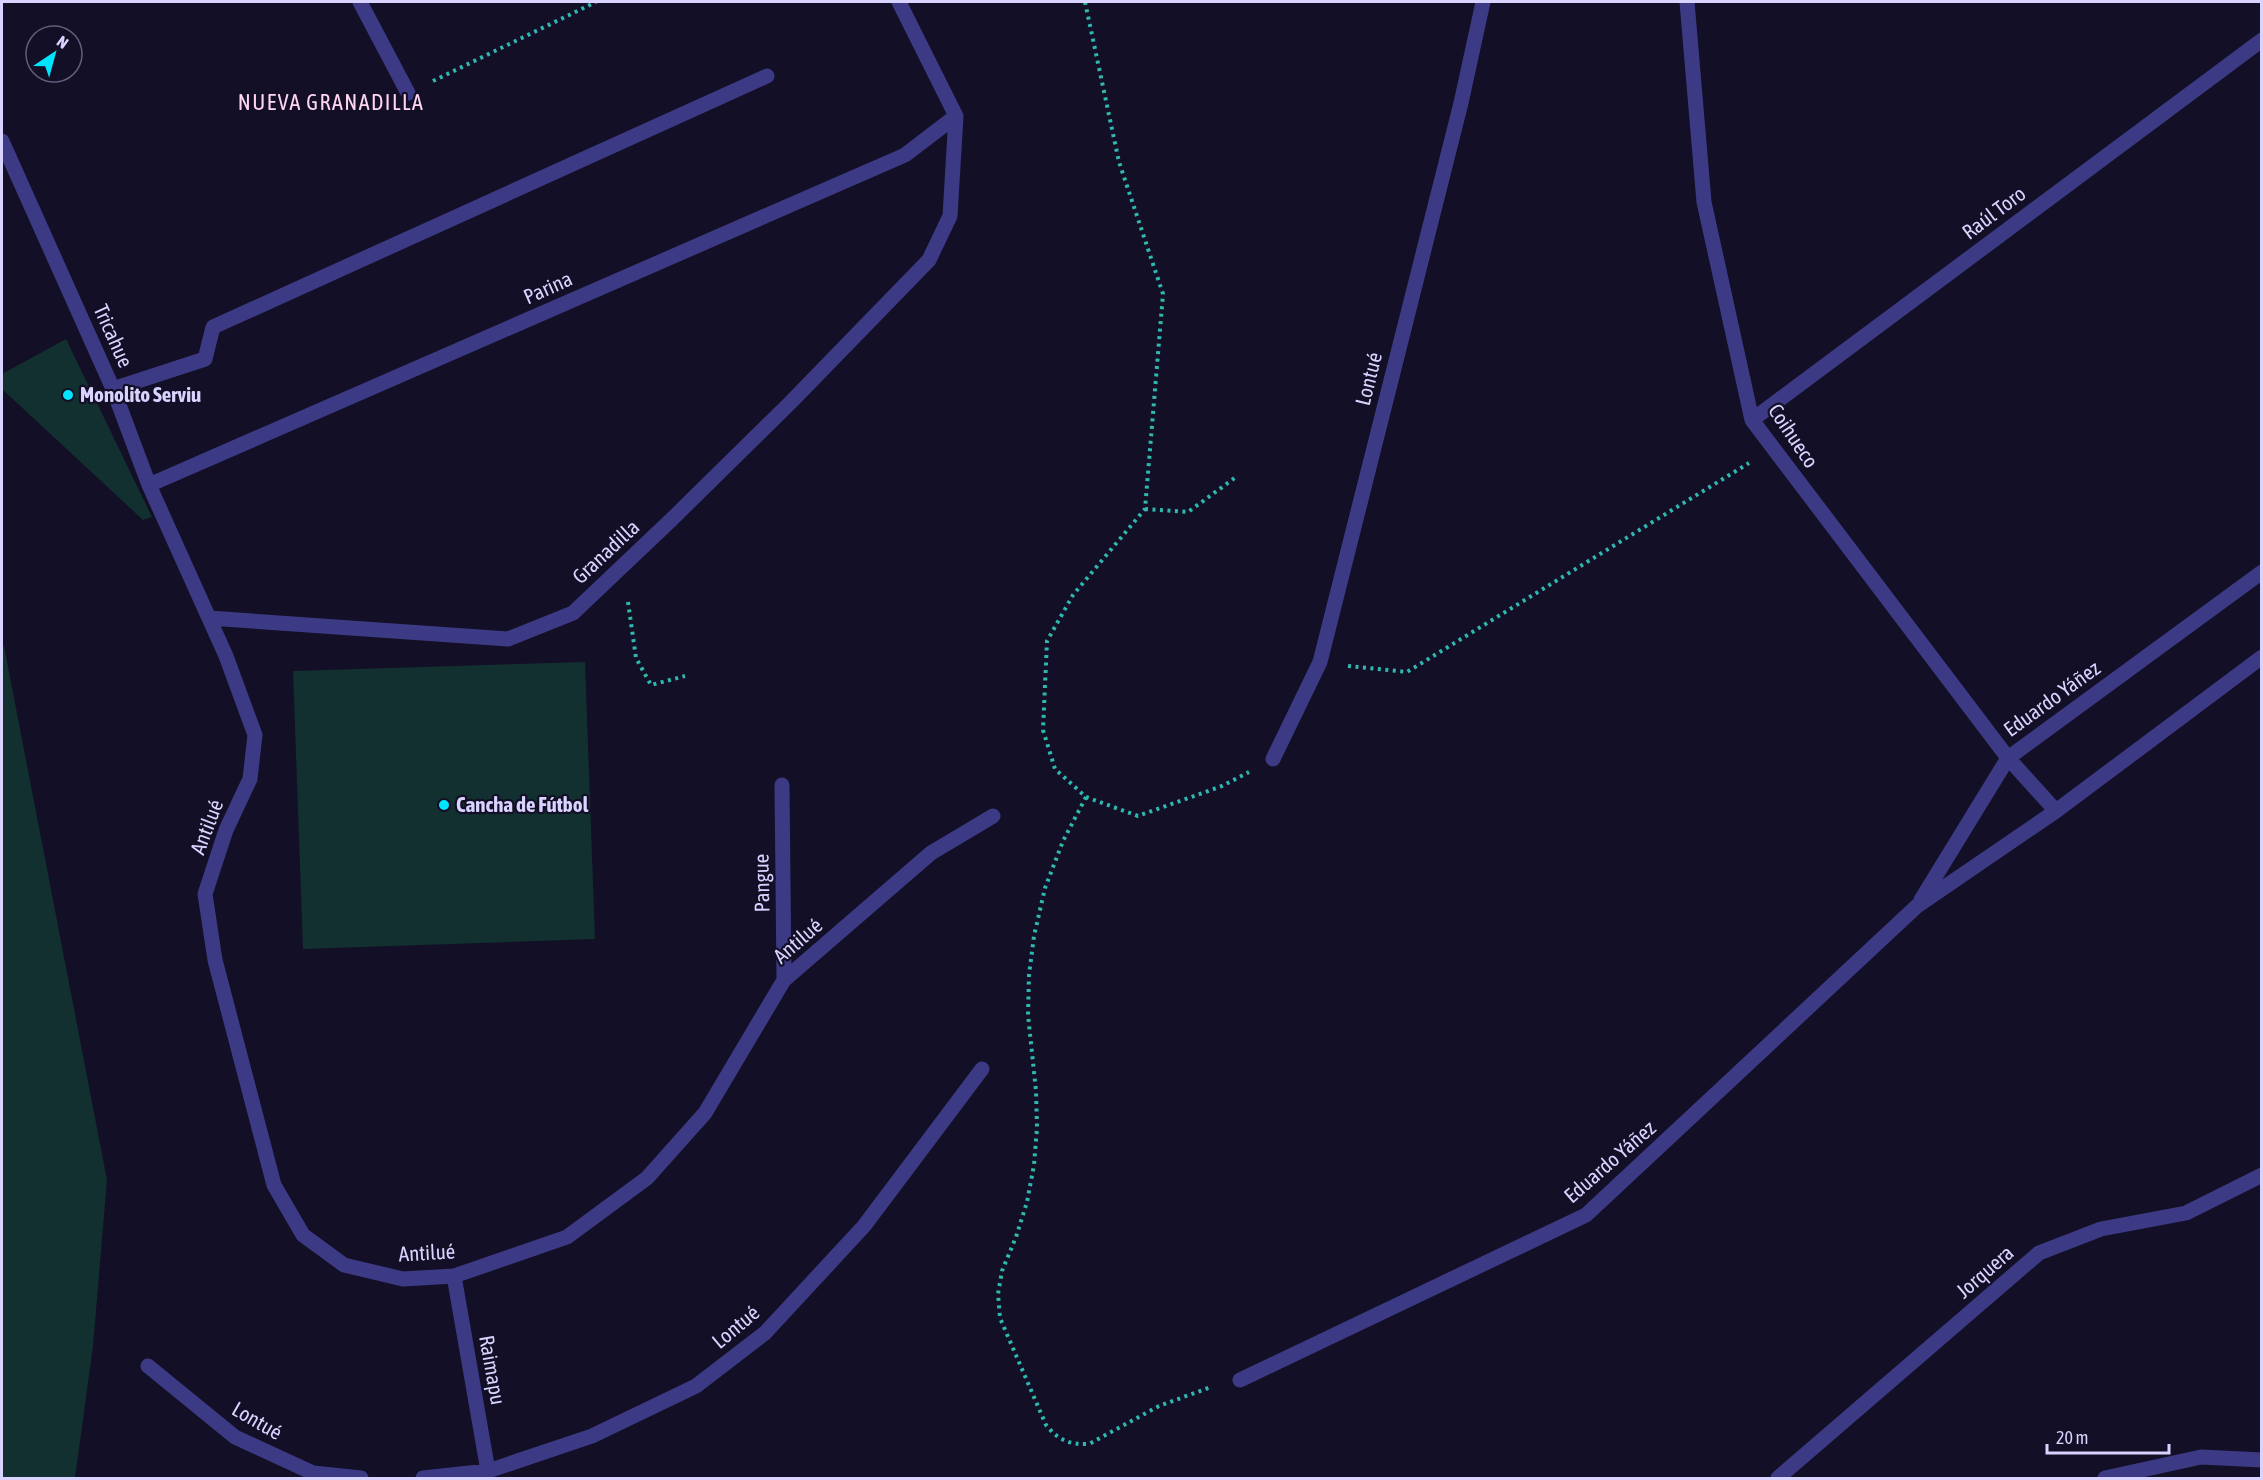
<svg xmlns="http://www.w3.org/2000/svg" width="2263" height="1480" font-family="'Asap Condensed',sans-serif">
<rect width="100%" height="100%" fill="#130f26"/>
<path fill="#12302f" d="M66,339L152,517L143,520L2,389V374Z
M2,642L4,646L107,1180L93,1346L75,1478H2Z
M585,662L595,939L303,949L293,671Z"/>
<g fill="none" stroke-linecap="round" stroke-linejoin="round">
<path stroke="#2fb8b0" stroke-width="4" stroke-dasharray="3 4.5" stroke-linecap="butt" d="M1085,2L1119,162L1163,294L1145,509L1073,595L1047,641L1043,730L1055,769L1086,797L1138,816L1222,786L1249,772
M433,81L596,2
M1145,509L1188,512L1236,477
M628,602L636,658L651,685L685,676
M1348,666L1407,672L1749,463
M1086,797L1063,841L1045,888L1034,936L1029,975L1028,1015L1036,1091L1037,1128L1034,1165L1027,1202L1016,1237L1002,1271L998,1294L1000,1318L1046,1425C1058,1440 1070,1445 1089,1444L1159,1406L1211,1387"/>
<path stroke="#3d3a85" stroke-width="15" d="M360,2L408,93
M1687,2L1704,202L1752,420L2008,758L2056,811
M2,141L113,389L149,485L226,656L255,735L250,779L226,830L205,894L215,960L274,1185L303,1235L344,1265L403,1279L454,1276L567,1237L647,1178L705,1113L784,980L931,853L993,816
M113,389L205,359L213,327L767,76
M1752,420L2262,40
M149,485L905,155L956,116
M209,618L508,639L573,613L671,520L790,403L929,260L950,216L956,116L899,2
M1273,759L1320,662L1461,103L1483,2
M782,785L784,980
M1921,900L2008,758L2262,572
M454,1276L488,1471
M148,1366L235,1437L313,1473L361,1478
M1240,1380L1586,1215L1917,906L2056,811L2262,657
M423,1478L488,1471L592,1436L696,1386L765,1333L864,1226L982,1069
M1778,1478L2039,1253L2101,1229L2186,1213L2262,1175
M2105,1478L2201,1457L2262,1460"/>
</g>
<g fill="#00e5ff" stroke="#130f26" stroke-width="2">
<circle cx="68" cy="395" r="6"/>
<circle cx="444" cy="805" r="6"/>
</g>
<g text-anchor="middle" stroke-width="4.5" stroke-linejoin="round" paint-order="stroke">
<g font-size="21" fill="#d9d4ff" stroke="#130f26">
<text transform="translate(1994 213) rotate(-37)" y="7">Raúl Toro</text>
<text transform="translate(548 288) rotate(-24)" y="7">Parina</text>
<text transform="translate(113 336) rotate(66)" y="7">Tricahue</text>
<text transform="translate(1369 379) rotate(-76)" y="7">Lontué</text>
<text transform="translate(1793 436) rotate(56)" y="7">Coihueco</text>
<text transform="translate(606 552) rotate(-43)" y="7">Granadilla</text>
<text transform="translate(2052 699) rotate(-36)" y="7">Eduardo Yáñez</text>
<text transform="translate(207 827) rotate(-69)" y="7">Antilué</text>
<text transform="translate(762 883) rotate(-91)" y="7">Pangue</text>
<text transform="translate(798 941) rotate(-41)" y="7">Antilué</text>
<text transform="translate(1610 1162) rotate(-41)" y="7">Eduardo Yáñez</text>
<text transform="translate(427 1253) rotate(-3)" y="7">Antilué</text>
<text transform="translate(1985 1272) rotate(-41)" y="7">Jorquera</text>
<text transform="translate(736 1327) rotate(-40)" y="7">Lontué</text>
<text transform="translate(492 1370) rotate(80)" y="7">Raimapu</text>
<text transform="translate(257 1421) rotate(30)" y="7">Lontué</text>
</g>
<g font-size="21" font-weight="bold" fill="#d9d4ff" stroke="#130f26" text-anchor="start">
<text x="80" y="402">Monolito Serviu</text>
<text x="456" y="812">Cancha de Fútbol</text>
</g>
<g font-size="22" letter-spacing="1.5" fill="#ffd6f0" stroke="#130f26">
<text x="331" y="110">NUEVA GRANADILLA</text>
</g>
</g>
<rect width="2263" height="1480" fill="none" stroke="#d9d4ff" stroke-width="6"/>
<g transform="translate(54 54) rotate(36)"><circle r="28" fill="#130f26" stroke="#625e7d" stroke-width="1.5"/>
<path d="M0-4.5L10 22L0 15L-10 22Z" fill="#00e5ff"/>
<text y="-9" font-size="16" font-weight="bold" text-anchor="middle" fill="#d9d4ff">N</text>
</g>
<path d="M2047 1444v9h122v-9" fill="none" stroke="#d9d4ff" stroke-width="3"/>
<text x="2056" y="1444" font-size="18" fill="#d9d4ff" stroke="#130f26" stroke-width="4.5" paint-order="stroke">20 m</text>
</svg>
